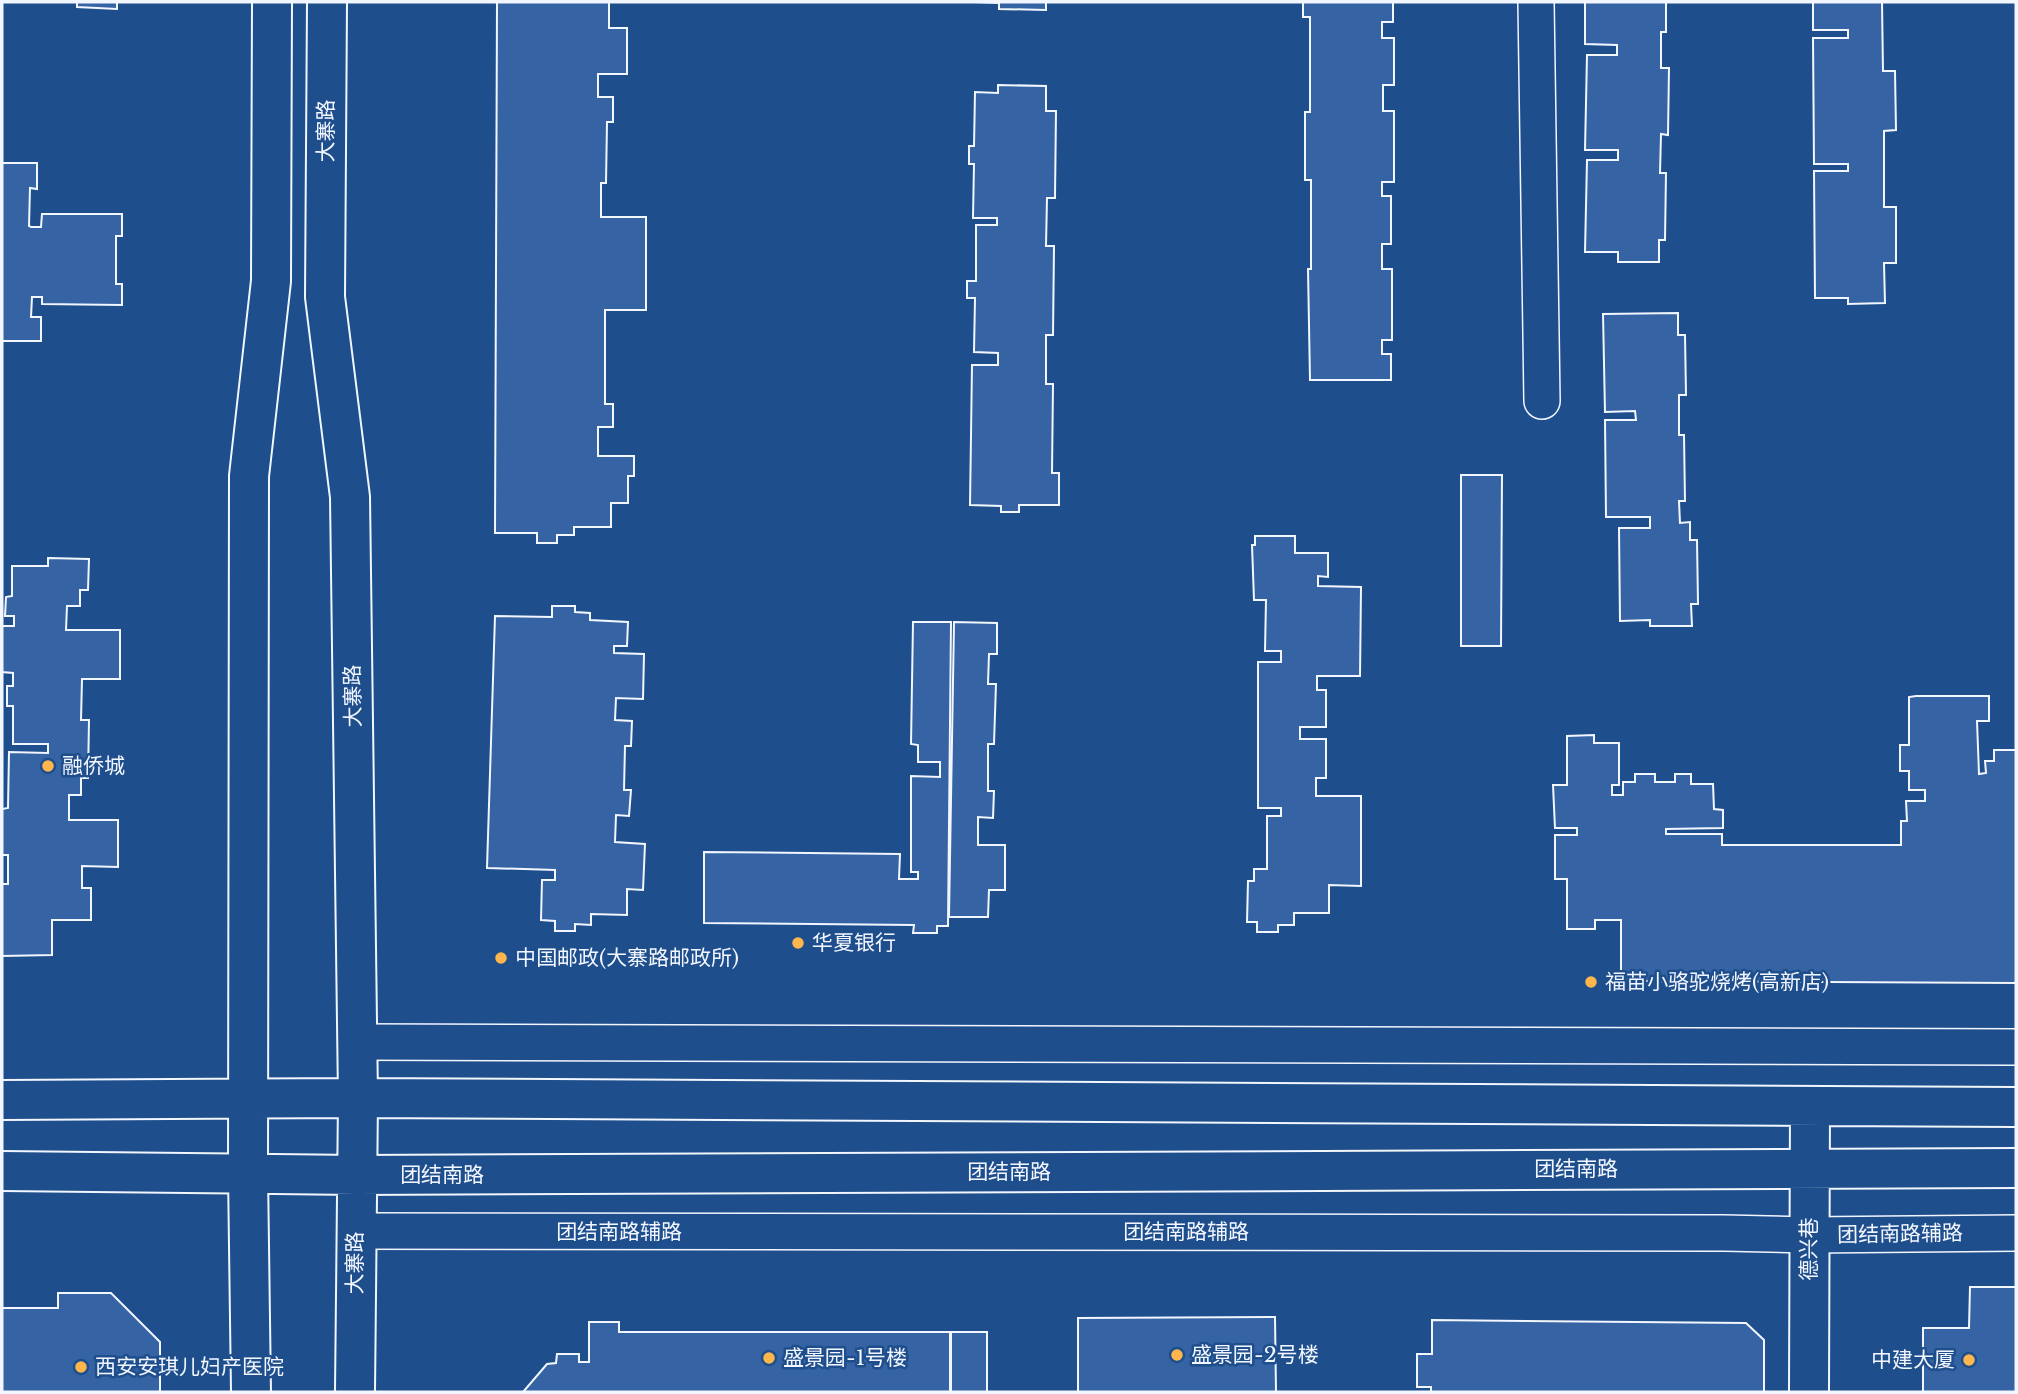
<svg xmlns="http://www.w3.org/2000/svg" width="2018" height="1394" font-family="'Libre Baskerville','Noto Sans SC',serif">
<rect width="100%" height="100%" fill="#1f4e8c"/>
<path fill="#3563a3" stroke="#f2f6ff" stroke-width="2" d="M77,2H117V9L77,7Z
M497,2H609V28H627V74H598V97H613V122H607L606,183H601V217H646V310H605V404H613V427H598V456H634V476H628V503H611V527H574V535H557V543H537V533H495Z
M975,2H1046V10L999,9V3Z
M1303,2H1393V22H1382V38H1394V85H1383V111H1394V182H1382V196H1391V244H1382V269H1392V340H1382V354H1391V380H1310L1308,269H1311V180H1305V112H1310V17H1303Z
M1585,2H1666V32H1661V68H1669L1668,135L1661,134L1660,173H1666L1665,240H1659V262H1618V252H1585L1587,160H1618V150H1585L1587,55H1617V45L1585,44Z
M1813,2H1882L1883,71H1895L1896,130L1884,131V207H1896V263H1884L1885,303L1848,304V298H1815L1814,171H1848V164H1814L1813,38H1848V30H1813Z
M998,85L1046,86V111H1056L1055,198H1047L1046,246H1054L1053,335H1046V384H1053L1052,473H1059V505H1019V512H1001V506L970,505L972,365H998V353L974,352L975,298H967V281H976V225H997V218H973L974,164H969V146H974L975,92L998,93Z
M2,163H37V189L30,188L29,226L31,227H41L42,214H122V236H116V284H122V305L42,304V297H32L31,317H41V341H2Z
M1678,313V335H1685L1686,395H1679V435H1684L1685,501H1679L1680,523L1690,522V540H1697L1698,604H1691L1692,626H1650V620L1620,621L1619,528H1650V517H1606L1605,420H1636L1635,411L1605,412L1603,314Z
M1461,475H1502L1501,646H1461Z
M1255,536H1295V553H1328V577L1318,576V586L1361,587L1360,676H1317V690H1326V727H1300V739H1326V778H1316V796H1361V886L1329,885V913H1294V925H1278V932H1257V922H1247L1248,881H1254V869H1267V816H1281V808H1258V662H1281V651H1265L1266,600H1254L1252,545H1255Z
M48,558L89,559L88,590H80V606H67L66,630H120V679H82L81,720H89L88,778H81V795H69V820H118V867L82,866V888H91V920H52V955L2,956V884H8V855H2V809L8,808L9,752L48,753V744H13V706H7V686H13V673L2,672V626H14V616H5L6,597L12,596V566H48Z
M552,606H575V612L590,613V620L628,622L627,646H614V653L644,654L643,699L616,698L615,720L632,721L631,746H625L624,790H631L629,816L616,815L615,842L645,844L643,890L627,889V915L591,914V925L575,924V931H555V921L541,920L542,880H555V870L487,868L495,616L552,617Z
M913,622H951L948,926H937V933H913L914,925L704,923V852L900,854L899,879H918V872H911V776L940,777V762H918V745L911,744Z
M954,622L997,623V654H989L988,684H996L994,744H988V791H994L993,818L978,817V845H1005V890H989L988,917H949Z
M1916,696H1989V721H1977L1979,774L1986,773L1985,761H1994V750H2016V983L1621,981V920H1595V929H1567V879H1555V835H1577V828H1555L1553,785H1567V736L1594,735V743H1619V785H1612V795H1623V782H1635V774H1655V782H1675V774H1691V784H1713L1714,809L1723,810V828L1666,829V834H1722V845H1901V821H1907L1906,801H1925V790H1909V771H1900V745H1909V697Z
M1970,1287H2016V1392H1923V1328H1969Z
M58,1293H111L160,1342V1392H2V1308H58Z
M1275,1317L1276,1392H1078V1318Z
M1432,1320L1746,1323L1764,1340V1392H1431V1387H1417V1354H1432Z
M589,1322H619V1332H950V1392H523L547,1364L556,1363L557,1354H579V1362H589Z
M951,1332H987V1392H951Z"/>
<g fill="none" stroke-linecap="round" stroke-linejoin="round">
<defs>
<path id="street" d="M1536,2L1542,401
M357,1042L2016,1047
M356,1231L1724,1233L1809,1235L2016,1233"/>
<path id="secondary" d="M327,2L325,297L350,497L358,1098L355,1392
M2,1100L358,1098L2016,1107
M2,1171L356,1175L2016,1168
M251,1392L248,1173L249,476L271,281L272,2
M1809,1392L1810,1107"/>
</defs>
<use href="#street" stroke="#f2f6ff" stroke-width="38"/>
<use href="#secondary" stroke="#f2f6ff" stroke-width="42"/>
<use href="#street" stroke="#1f4e8c" stroke-width="35"/>
<use href="#secondary" stroke="#1f4e8c" stroke-width="38"/>
</g>
<g fill="#ffb74d" stroke="#1f4e8c" stroke-width="2.5">
<circle cx="48" cy="766" r="7"/>
<circle cx="798" cy="943" r="7"/>
<circle cx="501" cy="958" r="7"/>
<circle cx="1591" cy="982" r="7"/>
<circle cx="1177" cy="1355" r="7"/>
<circle cx="769" cy="1358" r="7"/>
<circle cx="1969" cy="1360" r="7"/>
<circle cx="81" cy="1367" r="7"/>
</g>
<g text-anchor="middle" stroke-width="5" stroke-linejoin="round" paint-order="stroke">
<g font-size="21" fill="#f2f6ff" stroke="#1f4e8c">
<text transform="translate(326 131) rotate(-90)" y="7">大寨路</text>
<text transform="translate(353 696) rotate(-91)" y="7">大寨路</text>
<text x="1576" y="1176">团结南路</text>
<text x="1009" y="1179">团结南路</text>
<text x="442" y="1182">团结南路</text>
<text x="619" y="1239">团结南路辅路</text>
<text x="1186" y="1239">团结南路辅路</text>
<text transform="translate(1900 1234) rotate(-1)" y="7">团结南路辅路</text>
<text transform="translate(1809 1249) rotate(-90)" y="7">德兴巷</text>
<text transform="translate(355 1263) rotate(-90)" y="7">大寨路</text>
</g>
<g font-size="21" fill="#f2f6ff" stroke="#1f4e8c" text-anchor="start">
<text x="62" y="773">融侨城</text>
<text x="812" y="950">华夏银行</text>
<text x="515" y="965">中国邮政(大寨路邮政所)</text>
<text x="1605" y="989">福苗小骆驼烧烤(高新店)</text>
<text x="1191" y="1362">盛景园-2号楼</text>
<text x="783" y="1365">盛景园-1号楼</text>
<text x="1955" y="1367" text-anchor="end">中建大厦</text>
<text x="95" y="1374">西安安琪儿妇产医院</text>
</g>
</g>
<rect width="2018" height="1394" fill="none" stroke="#f2f6ff" stroke-width="7"/>
</svg>
